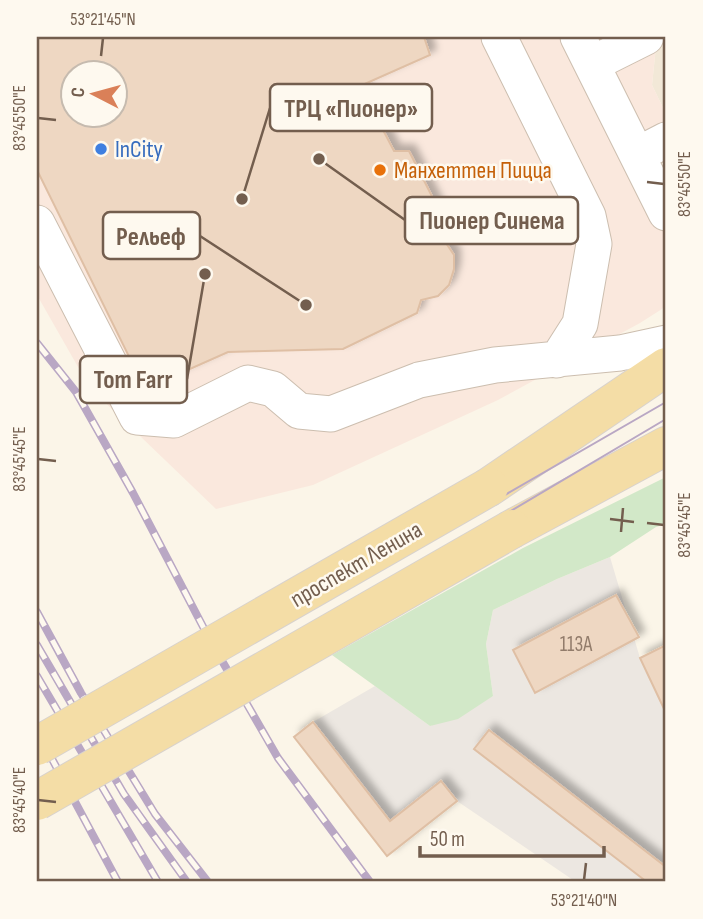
<svg xmlns="http://www.w3.org/2000/svg" width="703" height="919" font-family="'Sofia Sans Condensed',sans-serif">
<defs>
<filter id="shadow"><feDropShadow dx="6" dy="-6" stdDeviation="3.5" flood-color="#0004"/></filter>
</defs>
<rect width="100%" height="100%" fill="#fbf5e8"/>
<path fill="#f2e8d7" d="M657,37H666V114L652,85Z"/>
<path fill="#fae8dd" fill-rule="evenodd" d="M37,37H566L666,225V303L662,309L640,323L498,400L313,485L216,509L90,388L37,295ZM74,74H116V116H74Z
M597,37H657L652,85L666,114V131L648,141Z"/>
<path fill="#ece7e1" d="M610,557L640,658L653,685L666,679V882H576L457,801L387,856L294,737L313,722L375,686L430,726L493,696L486,644L493,610L557,579Z"/>
<path fill="#d2e8c8" d="M666,477V524L656,527L610,557L557,579L493,610L486,644L493,696L458,719L430,726L332,655L523,548Z"/>
<path fill="#eed7c2" stroke="#dfbfa4" stroke-width="2" fill-rule="evenodd" filter="url(#shadow)" d="M37,37H424L430,55L360,86L394,151H409L448,228L446,243L454,255V269L449,285L438,296L421,300L417,313L343,349L228,352L145,389L37,170ZM74,74H116V116H74Z
M616,595L639,637L535,693L513,650Z
M666,645V713L640,658Z
M313,722L390,821L441,781L457,801L387,856L294,737Z
M489,730L666,867V882H647L474,749Z"/>
<g fill="none" stroke-linecap="round" stroke-linejoin="round">
<defs>
<path id="minor" d="M499,37L588,216L594,244L580,324L557,360
M578,37L666,213
M592,64L646,37
M637,155L666,140
M37,223L137,417L174,420L248,383L273,389L299,411L331,414L419,380L495,365L620,353L666,343"/>
<path id="major" d="M489,487L666,367
M512,529L666,446"/>
</defs>
<use href="#minor" stroke="#ccbeaf" stroke-width="37"/>
<use href="#major" stroke="#d8d2cd" stroke-width="40"/>
<use href="#minor" stroke="#fff" stroke-width="35"/>
<use href="#major" stroke="#f4dda6" stroke-width="38"/>
<path stroke="#b9a7c4" stroke-width="2" d="M37,765L666,402
M37,782L504,515L666,419"/>
<defs>
<path id="rail" d="M37,343L76,392L133,493L210,640L278,758L370,882
M37,612L81,693L155,814L208,882
M37,645L124,794L187,882
M37,676L158,882
M37,731L118,882"/>
</defs>
<use href="#rail" stroke="#b9a7c4" stroke-width="8"/>
<use href="#rail" stroke="#fef9ef" stroke-width="5" stroke-dasharray="16" stroke-linecap="butt"/>
<defs>
<path id="major-bridge" d="M37,746L489,487
M37,801L512,529"/>
</defs>
<use href="#major-bridge" stroke="#d8d2cd" stroke-width="40" stroke-linecap="butt"/>
<use href="#major-bridge" stroke="#f4dda6" stroke-width="38"/>
</g>
<path fill="none" stroke="#735e4e" stroke-width="2.5" d="M101,56L103,38M38,118L56,120M647,182L664,184M38,459L56,461M610,519L634,522M647,523L664,525M621,532L623,508M38,800L56,802M584,880L586,863"/>
<circle fill="#3f7fe0" stroke="#fef9ef" stroke-width="2.5" cx="101" cy="149" r="7"/>
<circle fill="#e8710a" stroke="#fef9ef" stroke-width="2.5" cx="380" cy="170" r="7"/>
<g text-anchor="middle" stroke-width="5" stroke-linejoin="round" paint-order="stroke">
<g font-size="21" fill="#927c6b">
<text x="576" y="651">113A</text>
</g>
<g font-size="24" fill="#366cbe" stroke="#fef9ef" text-anchor="start">
<text x="115" y="157">InCity</text>
</g>
<g font-size="24" fill="#c56008" stroke="#fef9ef" text-anchor="start">
<text x="394" y="178">Манхеттен Пицца</text>
</g>
<g font-size="24" fill="#735e4e" stroke="#fef9ef">
<text transform="translate(356 564) rotate(-30)" y="8">проспект Ленина</text>
</g>
</g>
<path fill="none" stroke="#735e4e" stroke-width="2.5" d="M242 199L270 108M319 159L405 220M306 305L200 236M205 274L187 379"/>
<g fill="#735e4e" stroke="#fef9ef" stroke-width="2.5">
<circle cx="242" cy="199" r="7"/>
<circle cx="319" cy="159" r="7"/>
<circle cx="306" cy="305" r="7"/>
<circle cx="205" cy="274" r="7"/>
</g>
<g fill="#fef9ef" stroke="#735e4e" stroke-width="2.5">
<rect x="270" y="84" width="162" height="47" rx="7"/>
<rect x="405" y="197" width="173" height="47" rx="7"/>
<rect x="103" y="212" width="97" height="47" rx="7"/>
<rect x="80" y="356" width="107" height="47" rx="7"/>
</g>
<g font-size="26" text-anchor="middle" font-weight="bold" fill="#735e4e">
<text x="351" y="117">ТРЦ «Пионер»</text>
<text x="492" y="229">Пионер Синема</text>
<text x="151" y="245">Рельеф</text>
<text x="133" y="388">Tom Farr</text>
</g>
<rect width="703" height="919" fill="none" stroke="#fef9ef" stroke-width="77"/>
<g transform="translate(94 94) rotate(276)"><circle r="33" fill="#fef9ef" stroke="#c6bbaf" stroke-width="2"/>
<path d="M0-5L12 26L0 18L-12 26Z" fill="#da8058"/>
<text y="-10" font-size="19" font-weight="bold" text-anchor="middle" fill="#735e4e">С</text>
</g>
<path d="M420 846v10h184v-10" fill="none" stroke="#735e4e" stroke-width="3.5"/>
<text x="430" y="846" font-size="21" fill="#735e4e" stroke="#fef9ef" stroke-width="5" paint-order="stroke">50 m</text>
<rect x="38" y="38" width="626" height="842" fill="none" stroke="#735e4e" stroke-width="2.5"/>
<g font-size="18" text-anchor="middle" fill="#735e4e">
<text x="103" y="25">53°21'45"N</text>
<text transform="translate(19 118) rotate(-90)" y="6">83°45'50"E</text>
<text transform="translate(684 184) rotate(-90)" y="6">83°45'50"E</text>
<text transform="translate(19 459) rotate(-90)" y="6">83°45'45"E</text>
<text transform="translate(684 525) rotate(-90)" y="6">83°45'45"E</text>
<text transform="translate(19 800) rotate(-90)" y="6">83°45'40"E</text>
<text x="584" y="906">53°21'40"N</text>
</g>
</svg>
